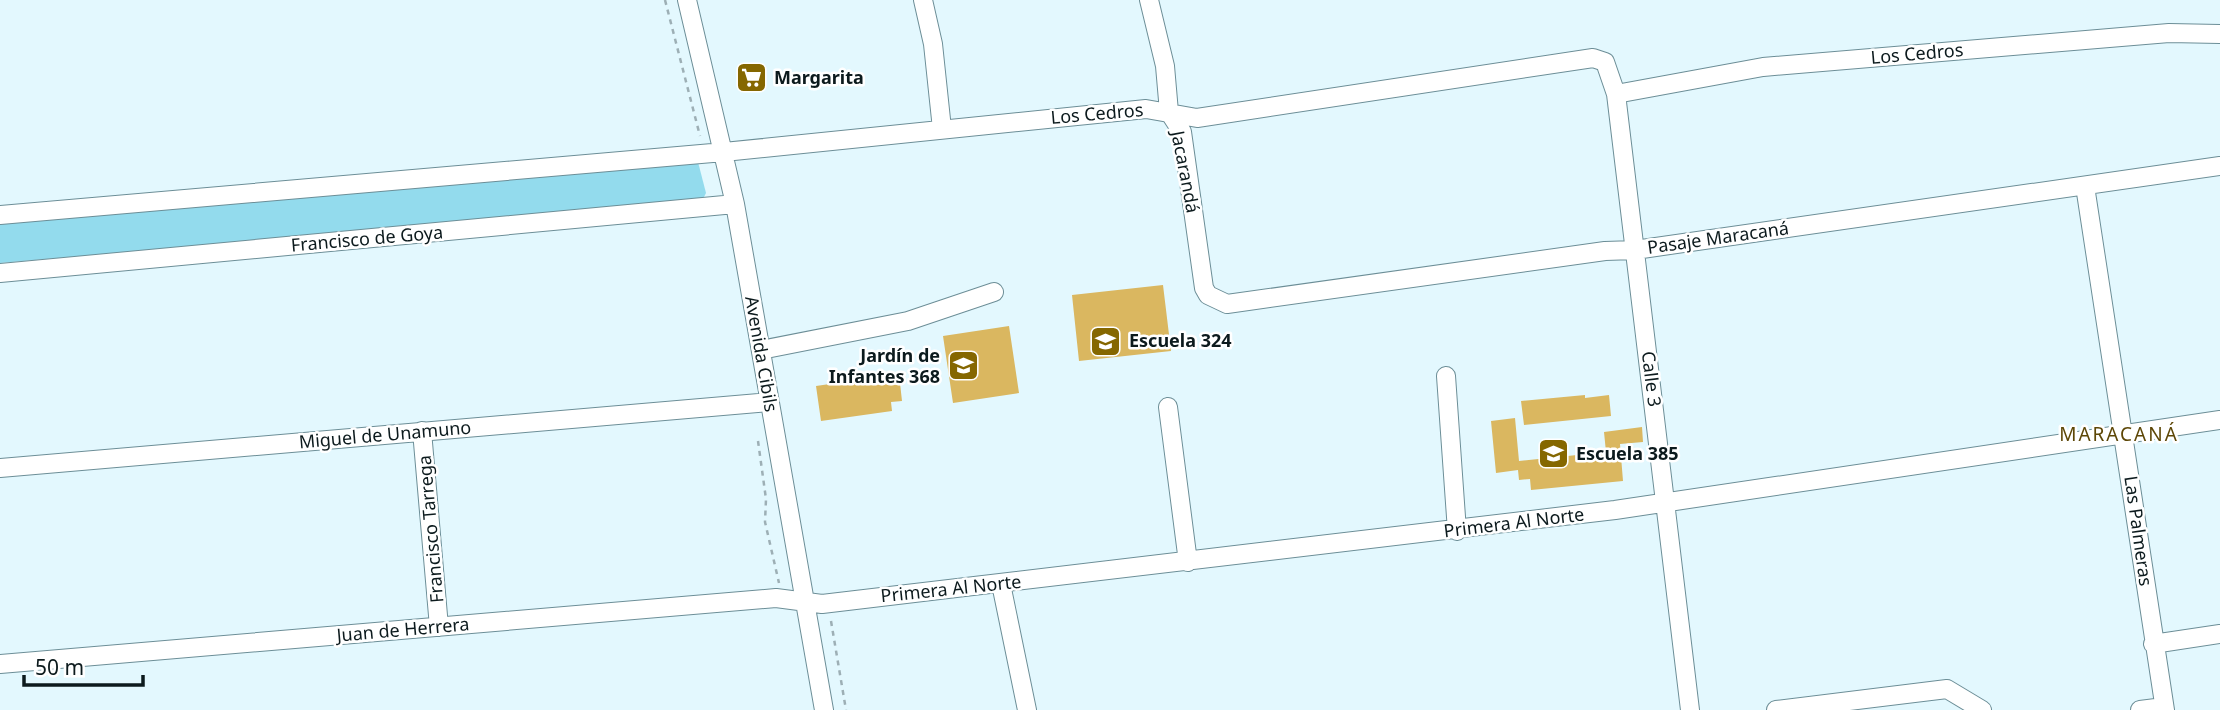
<svg xmlns="http://www.w3.org/2000/svg" width="2220" height="710" font-family="'Noto Sans',sans-serif">
<rect width="100%" height="100%" fill="#e3f8fe"/>
<path fill="#93dbed" d="M698,162L706,193L701,203L0,263V216Z"/>
<path fill="#dab760" d="M1163,285L1171,351L1079,361L1072,295Z
M1009,326L1019,393L953,403L943,336Z
M899,374L902,401L891,402L892,411L821,421L816,386Z
M1585,395V398L1609,395L1611,416L1524,425L1521,401Z
M1515,418L1519,461L1606,452L1604,432L1642,427L1643,442L1620,444L1623,481L1531,490L1530,479L1519,480L1518,470L1496,473L1491,421Z"/>
<g fill="none" stroke-linecap="round" stroke-linejoin="round">
<defs>
<path id="minor" d="M687,0L735,204L824,710
M923,0L933,44L942,129
M1149,0L1165,66L1169,112L1182,132L1204,288L1208,295L1227,304L1605,251L1635,250L2220,166
M1616,94L1763,67L2169,33L2220,34
M2085,186L2165,710
M0,215L724,152L1146,109L1197,118L1593,58L1605,62L1616,94L1690,710
M0,273L735,204
M761,350L908,321L994,292
M1446,376L1457,531
M1168,407L1188,562
M422,431L439,627
M0,468L770,402
M1001,584L1027,710
M2153,644L2220,634
M0,664L776,598L822,604L1615,510L2220,420
M1776,710L1947,689L1982,710
M2140,710L2164,707"/>
</defs>
<use href="#minor" stroke="#6c8e97" stroke-width="20"/>
<path stroke="#9dafb5" stroke-width="2.5" stroke-dasharray="5 5" stroke-linecap="butt" d="M665,0L700,136
M758,441L766,499L765,522L779,583
M831,621L846,710"/>
<use href="#minor" stroke="#fff" stroke-width="18"/>
</g>
<defs>
<symbol id="supermarket-square" viewBox="-11 -11 22 22"><rect x="-9" y="-9" width="18" height="18" rx="4" fill="#856700" stroke="#fff"/><path d="M-6-5.5h2.5l.6 2H6L4.5 2H-2.5L-4.4-4H-6ZM-1.5 3.2a1.3 1.3 0 1 0 .1 0ZM3 3.2a1.3 1.3 0 1 0 .1 0Z" fill="#fff"/></symbol>
<symbol id="school-square" viewBox="-11 -11 22 22"><rect x="-9" y="-9" width="18" height="18" rx="4" fill="#856700" stroke="#fff"/><path d="M0-5L7-2L0 1L-7-2ZM-4 1L0 2.5L4 1V4Q0 6-4 4Z" fill="#fff"/></symbol>
</defs>
<g fill-rule="evenodd">
<use href="#supermarket-square" x="734" y="60" width="35" height="35"/>
<use href="#school-square" x="1088" y="324" width="35" height="35"/>
<use href="#school-square" x="946" y="348" width="35" height="35"/>
<use href="#school-square" x="1536" y="436" width="35" height="35"/>
</g>
<g text-anchor="middle" stroke-width="5" stroke-linejoin="round" paint-order="stroke">
<g font-size="18" fill="#0c1a1d" stroke="#fff">
<text transform="translate(1917 54) rotate(-5)" y="6">Los Cedros</text>
<text transform="translate(1097 114) rotate(-5)" y="6">Los Cedros</text>
<text transform="translate(1185 172) rotate(79)" y="6">Jacarandá</text>
<text transform="translate(1718 238) rotate(-8)" y="6">Pasaje Maracaná</text>
<text transform="translate(367 239) rotate(-5)" y="6">Francisco de Goya</text>
<text transform="translate(761 354) rotate(80)" y="6">Avenida Cibils</text>
<text transform="translate(1651 379) rotate(83)" y="6">Calle 3</text>
<text transform="translate(385 435) rotate(-5)" y="6">Miguel de Unamuno</text>
<text transform="translate(1514 523) rotate(-7)" y="6">Primera Al Norte</text>
<text transform="translate(431 529) rotate(-95)" y="6">Francisco Tarrega</text>
<text transform="translate(2138 531) rotate(82)" y="6">Las Palmeras</text>
<text transform="translate(951 589) rotate(-6)" y="6">Primera Al Norte</text>
<text transform="translate(403 630) rotate(-5)" y="6">Juan de Herrera</text>
</g>
<g font-size="18" font-weight="bold" fill="#0c1a1d" stroke="#fff" text-anchor="start">
<text x="774" y="84">Margarita</text>
<text x="1129" y="347">Escuela 324</text>
<text x="940" y="362" text-anchor="end">Jardín de<tspan x="940" dy="21">Infantes 368</tspan></text>
<text x="1576" y="460">Escuela 385</text>
</g>
<g font-size="19" letter-spacing="2" fill="#5d4707" stroke="#fff">
<text x="2119" y="441">MARACANÁ</text>
</g>
</g>
<path d="M24 675v10h119v-10" fill="none" stroke="#0c1a1d" stroke-width="3.5"/>
<text x="35" y="675" font-size="21" fill="#0c1a1d" stroke="#ffffff" stroke-width="5" paint-order="stroke">50 m</text>
</svg>
